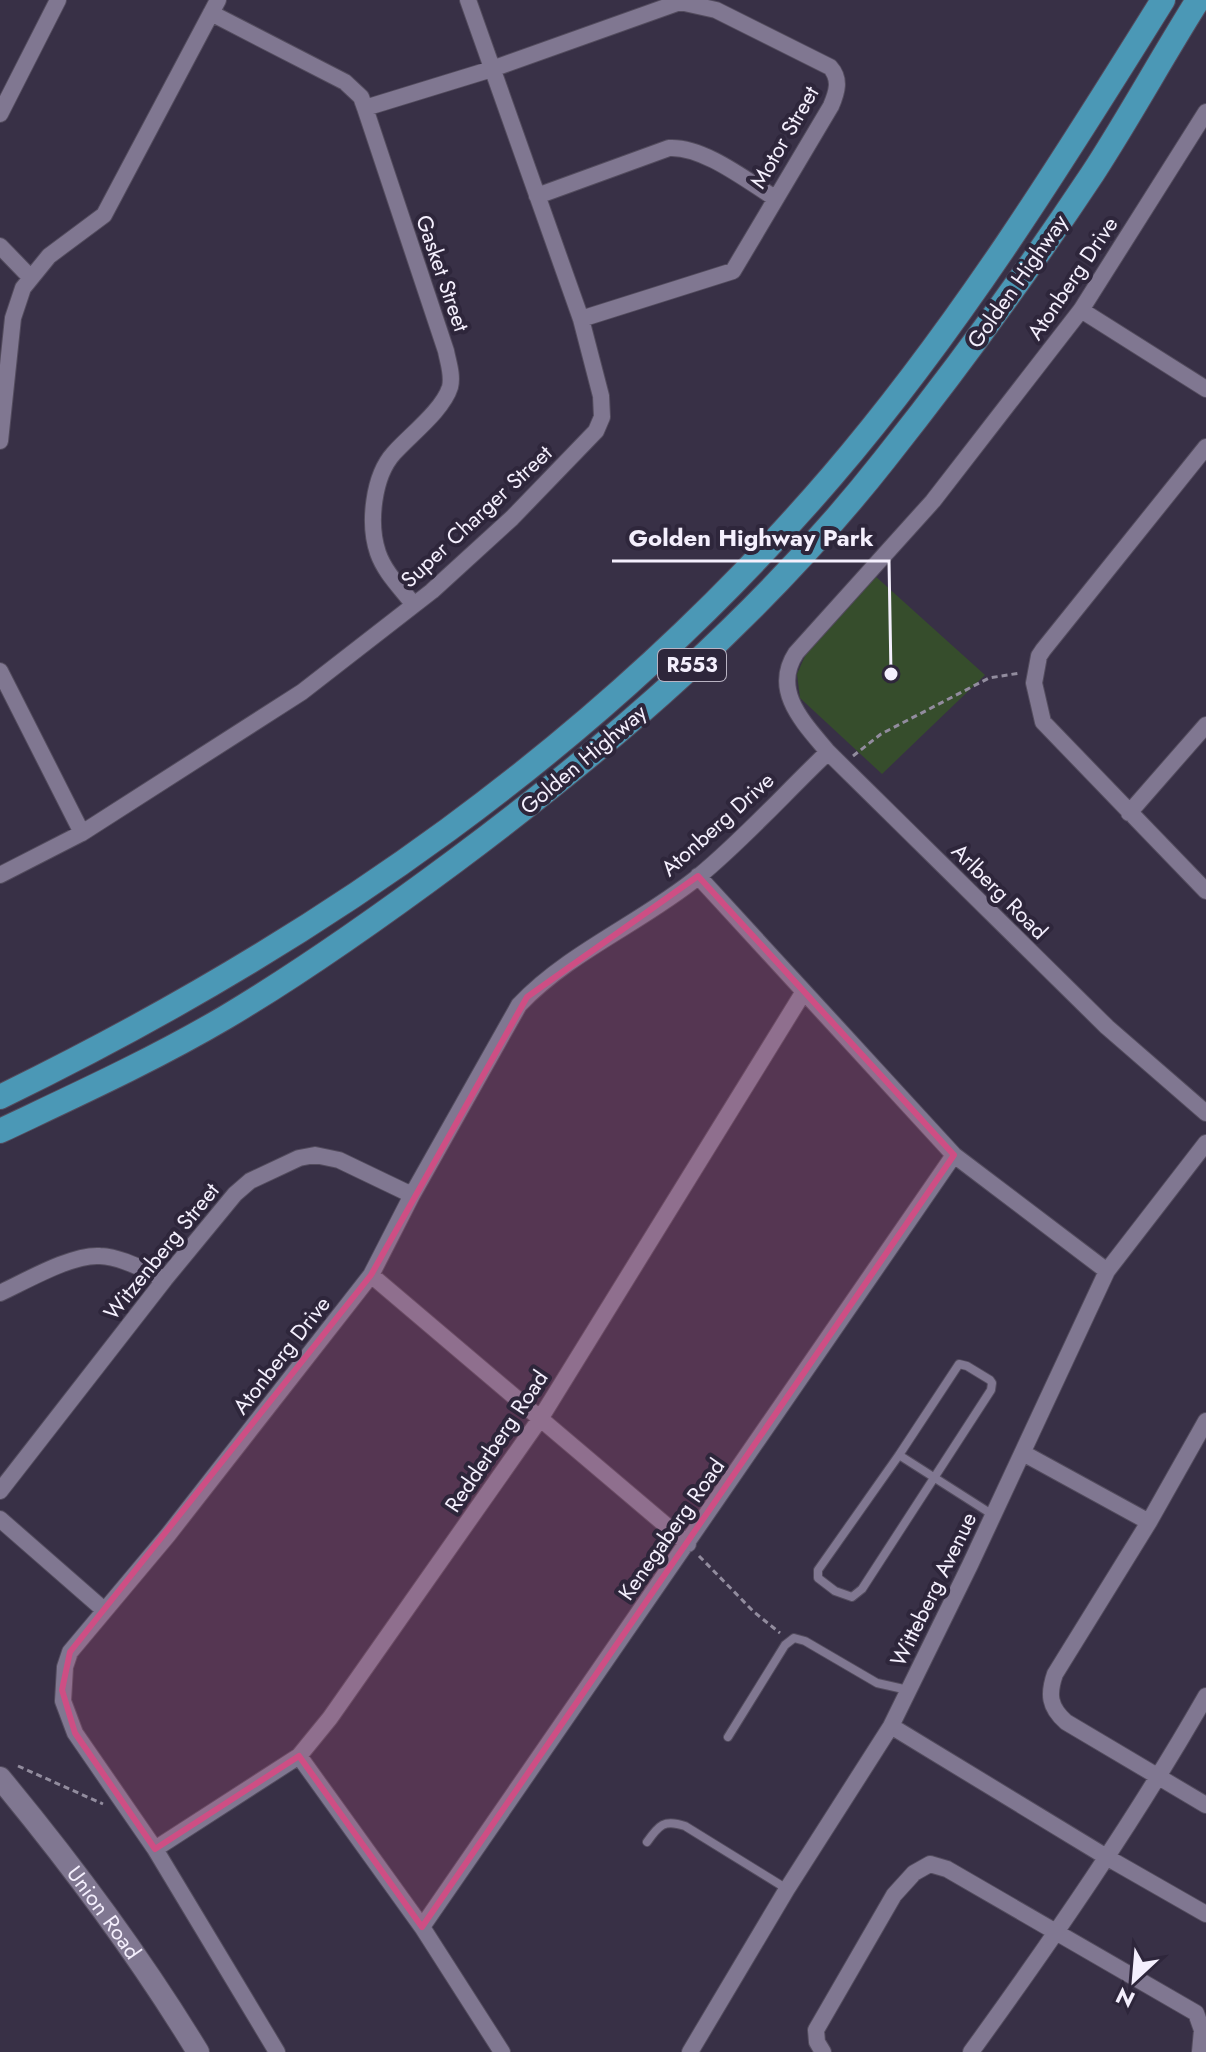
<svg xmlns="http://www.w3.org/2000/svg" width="1206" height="2052" font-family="Jost,sans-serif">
<rect width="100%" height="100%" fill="#383046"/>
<path fill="#364d2c" d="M874,575L985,675L882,774L800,698L797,674L809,647Z"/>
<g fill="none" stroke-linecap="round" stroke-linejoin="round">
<defs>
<path id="service" d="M959,1364L967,1366L990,1380L992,1383L991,1390L862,1589L852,1597L835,1591L818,1578V1570L899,1455Z
M899,1455L993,1515
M728,1737L785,1645L794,1638L805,1641L877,1683L908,1690
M647,1842C659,1825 664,1819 685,1826L787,1889"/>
<path id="minor" d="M211,13L345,82L361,97L365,108L446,351C448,362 453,375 450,387C443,410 410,435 394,453C373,476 368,524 378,553C385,573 401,588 413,604
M365,108L492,69L680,2L716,10L830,67C841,79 837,92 831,106L733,271L581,319
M1206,112L1081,310L933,501L796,653C771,691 804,723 828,752L1107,1027L1206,1113
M0,114L58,0
M537,196L669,148C703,146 746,180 775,198
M0,246L30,277
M1081,310L1206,389
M0,441L13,318L23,288L49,256L104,215L218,0
M1206,447L1043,650L1039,656L1034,683L1043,722L1206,891
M0,671L82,833
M1129,813L1206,725
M0,875L82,833L302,692L432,591L512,518L596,431L602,417L601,396L581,319L468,0
M698,876L954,1155L1107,1271
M371,1275L688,1544
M0,1293C26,1281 72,1254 100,1256C122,1257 144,1270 165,1279
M1206,1421L1149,1522L1055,1674C1048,1694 1049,1707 1066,1722L1206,1805
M1023,1453L1149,1522
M0,1491L165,1279L235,1194L250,1181L299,1158L315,1155L339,1160L412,1195
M0,1519L104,1610
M891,1726L1108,1858L1206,1914
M299,1756L422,1927L502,2052
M155,1849L299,1756L330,1718L540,1419L803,993
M422,1927L954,1155
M277,2052L155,1849L75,1733L63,1701L65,1667L70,1652L168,1535L371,1275L412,1195L519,1005C569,952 643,922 699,876C743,840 786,792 828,752
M690,2052L787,1889L891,1726L970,1565L1107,1271L1206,1143
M823,2052L817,2042L816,2030L894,1895L914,1873L930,1864L947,1869L1196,2013L1202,2030L1200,2052
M971,2052C1055,1936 1135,1820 1206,1696"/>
<g id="tertiary">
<path id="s1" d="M0,1778C72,1865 139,1955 198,2052"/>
</g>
<path id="primary" d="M0,1097C318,942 600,746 832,476C958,329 1061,164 1163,0
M0,1131C76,1095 153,1060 226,1017C305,970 381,916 455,861C612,744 764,613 885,459C958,367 1028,271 1093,173C1130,116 1162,57 1198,0"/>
</defs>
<use href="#service" stroke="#534c5e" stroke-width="10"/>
<use href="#minor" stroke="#534c5e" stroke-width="18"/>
<use href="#tertiary" stroke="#534c5e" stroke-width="24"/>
<use href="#primary" stroke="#534c5e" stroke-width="26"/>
<path stroke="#928c9e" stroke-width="3" stroke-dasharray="6 4" stroke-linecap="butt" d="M853,756L881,734L989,678L1020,673
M699,1556L754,1612L780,1633
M18,1766L103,1804"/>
<use href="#service" stroke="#807791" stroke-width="8"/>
<use href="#minor" stroke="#807791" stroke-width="16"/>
<use href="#tertiary" stroke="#807791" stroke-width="22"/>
<use href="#primary" stroke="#4b98b6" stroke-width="24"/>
</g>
<path fill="#ce4e84" fill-opacity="0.2" stroke="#ce4e84" stroke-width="6" stroke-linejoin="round" d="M698,876L954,1155L422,1927L299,1756L155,1849L75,1733L62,1690L70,1652L371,1275L527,997Z"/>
<g text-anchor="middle" stroke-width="8" stroke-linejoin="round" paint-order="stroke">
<rect fill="#2e263b" stroke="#b9b3c3" stroke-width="2" x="658" y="649" width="68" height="32" rx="6"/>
<g font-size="20" font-weight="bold" fill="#f4effd">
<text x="692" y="672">R553</text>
</g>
<g font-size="22" fill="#f4effd" stroke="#2e263b">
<text transform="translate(784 137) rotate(-60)" y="8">Motor Street</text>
<text transform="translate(443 273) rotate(71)" y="8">Gasket Street</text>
<text transform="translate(1072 278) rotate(-56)" y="8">Atonberg Drive</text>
<text transform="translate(1017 281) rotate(-55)" y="8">Golden Highway</text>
<text transform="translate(476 516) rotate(-43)" y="8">Super Charger Street</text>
<text transform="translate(583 759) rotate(-40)" y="8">Golden Highway</text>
<text transform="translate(717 824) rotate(-42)" y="8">Atonberg Drive</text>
<text transform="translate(1000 891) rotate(45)" y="8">Arlberg Road</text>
<text transform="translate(161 1251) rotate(-51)" y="8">Witzenberg Street</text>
<text transform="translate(281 1355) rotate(-52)" y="8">Atonberg Drive</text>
<text transform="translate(496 1441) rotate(-56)" y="8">Redderberg Road</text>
<text transform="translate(671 1529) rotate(-55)" y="8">Kenegaberg Road</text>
<text transform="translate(933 1589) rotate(-64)" y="8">Witteberg Avenue</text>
<text dy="8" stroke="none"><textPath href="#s1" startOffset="170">Union Road</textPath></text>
</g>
</g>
<path fill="none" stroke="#f4effd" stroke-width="3" d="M891 674L889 561H612"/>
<circle fill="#f4effd" stroke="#2e263b" stroke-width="3" cx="891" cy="674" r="8"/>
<g font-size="24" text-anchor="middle" font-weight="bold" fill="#f4effd" stroke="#2e263b" stroke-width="8" stroke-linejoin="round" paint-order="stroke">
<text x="751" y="546">Golden Highway Park</text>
</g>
<g transform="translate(1134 1980) rotate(206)" stroke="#2e263b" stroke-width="6" paint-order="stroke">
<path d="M0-6L14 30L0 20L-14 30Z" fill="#f4effd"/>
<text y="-12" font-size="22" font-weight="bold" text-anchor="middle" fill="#f4effd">N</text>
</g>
</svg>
